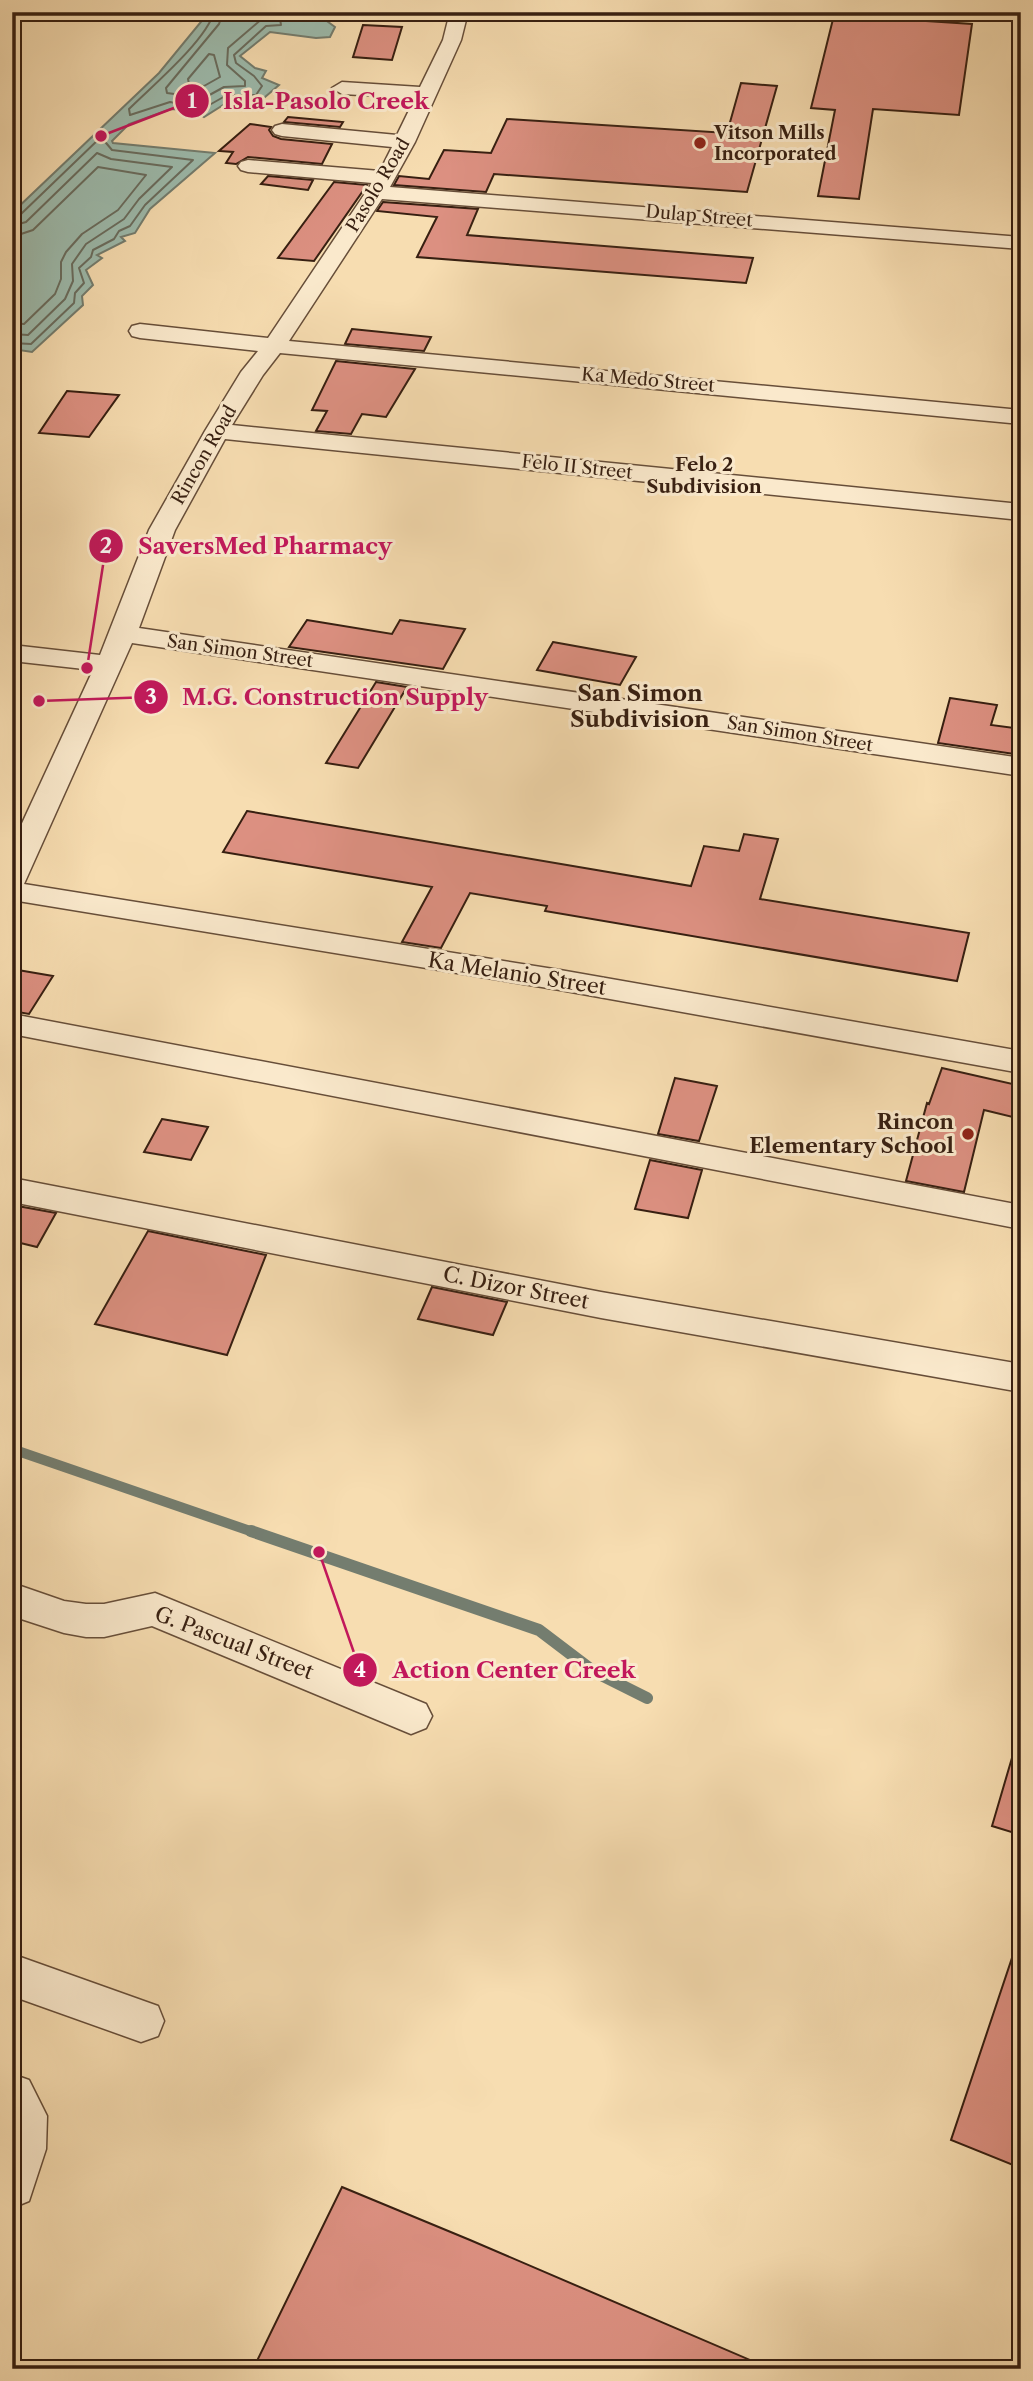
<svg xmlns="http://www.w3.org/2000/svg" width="1033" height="2381" font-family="'Libre Caslon Text',serif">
<rect width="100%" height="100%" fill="#f7ddb1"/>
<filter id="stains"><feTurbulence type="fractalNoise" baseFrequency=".00286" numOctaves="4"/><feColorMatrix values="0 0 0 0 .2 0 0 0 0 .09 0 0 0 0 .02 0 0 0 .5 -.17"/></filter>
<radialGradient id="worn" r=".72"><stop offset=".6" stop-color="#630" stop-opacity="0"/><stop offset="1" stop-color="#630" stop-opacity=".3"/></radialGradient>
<path fill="#9dbbad" stroke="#747d6f" stroke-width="2" d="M209,12L308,16L324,19L335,27L330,37L316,38L270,32L240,56L255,68L266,71L262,78L279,85L258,103L228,102L204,117L194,111L171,109L129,124L112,141L113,143L215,153L150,209L135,233L121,237L125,241L97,255L102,258L86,270L93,285L82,296L83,305L32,352L12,349V213L159,73Z"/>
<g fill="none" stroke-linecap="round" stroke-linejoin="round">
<path stroke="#6a6d5f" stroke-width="2" d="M214,12C206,41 151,87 129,109L130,115L170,102L204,108L227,95H256L262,86L254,76L236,63L234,55L266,26L281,25L279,12
M223,12L219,24L166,88L167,93L204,98L224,87L245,86V81L227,65L228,48L270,12
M209,54L214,55L220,77L204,86L189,84L188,79Z
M12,217L20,215L101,137L112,150L193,160L145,205L130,226L119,231L114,239L93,250L91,257L79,268L84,283L75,293L74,303L31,344L12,343
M12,226L26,222L97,153L111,159L172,167L139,199L124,219L86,244L72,264L73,281L65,299L28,335L12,334
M12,237L33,230L98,167L146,175L118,210L82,234L66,252L61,262V279L55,294L24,324L12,323"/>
<path stroke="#747d6f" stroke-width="7" d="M12,830H16"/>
<path stroke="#747d6f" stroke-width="10" d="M12,1449L256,1533"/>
<path stroke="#747d6f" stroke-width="12" d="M251,1531L539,1630L593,1671L647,1698"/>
</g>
<path fill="#dc9081" stroke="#371f11" stroke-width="2" d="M834,15L972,24L959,115L873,109L859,199L818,196L835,110L811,108Z
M363,25L402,27L392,60L353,57Z
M741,83L777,86L747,192L494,174L486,192L394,185L399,176L429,179L444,150L491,153L507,119L727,133Z
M288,117L343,122L340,127L284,122Z
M250,124L271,127L269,130L273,136L281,139L332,144L322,164L248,157L236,164L226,163L233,152L219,151Z
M268,176L313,180L308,190L261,184Z
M334,182L367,185L314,261L278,258Z
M383,202L478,209L467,235L753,258L746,283L417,257L437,217L377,211Z
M352,329L431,337L424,351L345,344Z
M336,361L415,369L386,417L362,414L351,434L316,431L327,411L312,410Z
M67,391L119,395L89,437L39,433Z
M307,620L392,634L400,620L465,629L443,669L289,647Z
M553,642L636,657L620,685L537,670Z
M376,682L407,687L358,768L326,763Z
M950,698L997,705L991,725L1021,729V755L938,743Z
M247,811L691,886L704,846L739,851L744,834L778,839L760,899L969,933L957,981L545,911L547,906L470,893L441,948L402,942L432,887L223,852Z
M12,969L53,976L29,1014L12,1011Z
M942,1068L1021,1086V1119L984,1110L964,1192L906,1181L927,1103L929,1104Z
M675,1078L717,1086L699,1141L658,1134Z
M162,1119L208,1127L191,1160L144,1152Z
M650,1160L702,1170L688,1218L635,1209Z
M12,1205L56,1213L37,1247L12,1241Z
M148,1231L266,1255L227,1355L95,1324Z
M432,1287L507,1302L493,1335L418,1319Z
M1014,1751L1021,1752V1835L992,1826Z
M1016,1946L1021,1947V2142L1013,2165L951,2140Z
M342,2187L470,2240L771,2369H253Z"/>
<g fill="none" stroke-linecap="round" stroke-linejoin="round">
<defs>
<path id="minor" d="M450,12H468L461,40L415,142L390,187L1021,237V249L382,199L289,341L1021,410V424L280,353L263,375L232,425L1021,504V520L225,439L175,530L139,628L1021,758V776L132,643L24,884L560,970L1021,1051V1073L560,990L12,900V845L93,670L12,661V645L100,655L149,530L205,431L241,372L258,351L140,338L132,336L129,331L132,326L140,324L268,338L372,183L248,172L241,170L238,166L241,162L248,160L380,171L392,147L282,136L275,134L272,130L275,126L282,124L397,135L415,98L342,94L332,88L342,82L420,87L443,40Z
M12,1014L1021,1205V1229L12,1034Z
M12,1178L601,1292L1021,1364V1392L601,1318L12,1202Z
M12,1583L64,1601L86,1604H104L155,1593L426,1704L432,1716L426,1728L411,1734L152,1626L104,1637H86L64,1633L12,1616Z
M12,1954L158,2006L164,2021L158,2036L141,2042L12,1996Z
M12,2074L29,2080L47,2116L46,2149L29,2201L12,2208Z"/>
</defs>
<use href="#minor" stroke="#674e39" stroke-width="3"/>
<use href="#minor" fill="#fae9cc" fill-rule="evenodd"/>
</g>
<g fill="#8f2418" stroke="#fae9cc" stroke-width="2.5">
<circle cx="700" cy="143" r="7"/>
<circle cx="968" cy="1134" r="7"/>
</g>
<g text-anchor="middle" stroke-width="6" stroke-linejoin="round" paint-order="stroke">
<g font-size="18" font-weight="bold" fill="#371f11" stroke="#fae9cc" text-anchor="start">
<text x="714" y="139">Vitson Mills<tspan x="714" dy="21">Incorporated</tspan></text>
</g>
<g font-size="18" fill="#371f11" stroke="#fae9cc">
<text transform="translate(378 185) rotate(-59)" y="6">Pasolo Road</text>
<text transform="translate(699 216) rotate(5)" y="6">Dulap Street</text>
<text transform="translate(648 380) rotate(5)" y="6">Ka Medo Street</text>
<text transform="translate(204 455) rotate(-60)" y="6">Rincon Road</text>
<text transform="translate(577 467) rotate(6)" y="6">Felo II Street</text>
<text transform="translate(240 651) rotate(8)" y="6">San Simon Street</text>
<text transform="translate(800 734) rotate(9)" y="6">San Simon Street</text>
</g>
<g font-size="19" font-weight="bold" fill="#371f11" stroke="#fae9cc">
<text x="704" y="471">Felo 2<tspan x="704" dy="22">Subdivision</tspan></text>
</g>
<g font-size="21" fill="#371f11" stroke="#fae9cc">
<text transform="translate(517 974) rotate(9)" y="7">Ka Melanio Street</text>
<text transform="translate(516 1288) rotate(11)" y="7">C. Dizor Street</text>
<text transform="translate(234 1643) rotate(21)" y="7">G. Pascual Street</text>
</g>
<g font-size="21" font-weight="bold" fill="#371f11" stroke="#fae9cc" text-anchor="end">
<text x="954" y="1129">Rincon<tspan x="954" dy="24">Elementary School</tspan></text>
</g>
<g font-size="23" font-weight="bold" fill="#371f11" stroke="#fae9cc">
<text x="640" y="701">San Simon<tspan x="640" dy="26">Subdivision</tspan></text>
</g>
</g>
<path fill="none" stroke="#c2185b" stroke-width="2.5" d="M101 136L192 101M87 668L106 546M39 701L151 697M319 1552L360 1670"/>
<g fill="#c2185b" stroke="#fae9cc" stroke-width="2.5">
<circle cx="101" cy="136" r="7"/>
<circle cx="87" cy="668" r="7"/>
<circle cx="39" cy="701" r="7"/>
<circle cx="319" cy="1552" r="7"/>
<circle cx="192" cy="101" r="18"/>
<circle cx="106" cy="546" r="18"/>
<circle cx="151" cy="697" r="18"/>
<circle cx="360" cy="1670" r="18"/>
</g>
<g font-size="21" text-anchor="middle" font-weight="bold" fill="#fff">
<text x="192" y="108">1</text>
<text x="106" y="553">2</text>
<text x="151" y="704">3</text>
<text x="360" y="1677">4</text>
</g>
<g font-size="23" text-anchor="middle" font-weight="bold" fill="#c2185b" stroke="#fae9cc" stroke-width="6" stroke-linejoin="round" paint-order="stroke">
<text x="326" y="109">Isla-Pasolo Creek</text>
<text x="265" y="554">SaversMed Pharmacy</text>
<text x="335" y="705">M.G. Construction Supply</text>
<text x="514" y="1678">Action Center Creek</text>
</g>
<rect width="1033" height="2381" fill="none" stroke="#f7ddb1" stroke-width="42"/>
<rect x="14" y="14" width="1005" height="2353" fill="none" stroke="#371f11" stroke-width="3.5"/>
<rect x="21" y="21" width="991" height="2339" fill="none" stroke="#371f11" stroke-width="2"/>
<rect width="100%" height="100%" filter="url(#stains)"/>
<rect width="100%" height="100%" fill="url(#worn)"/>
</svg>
